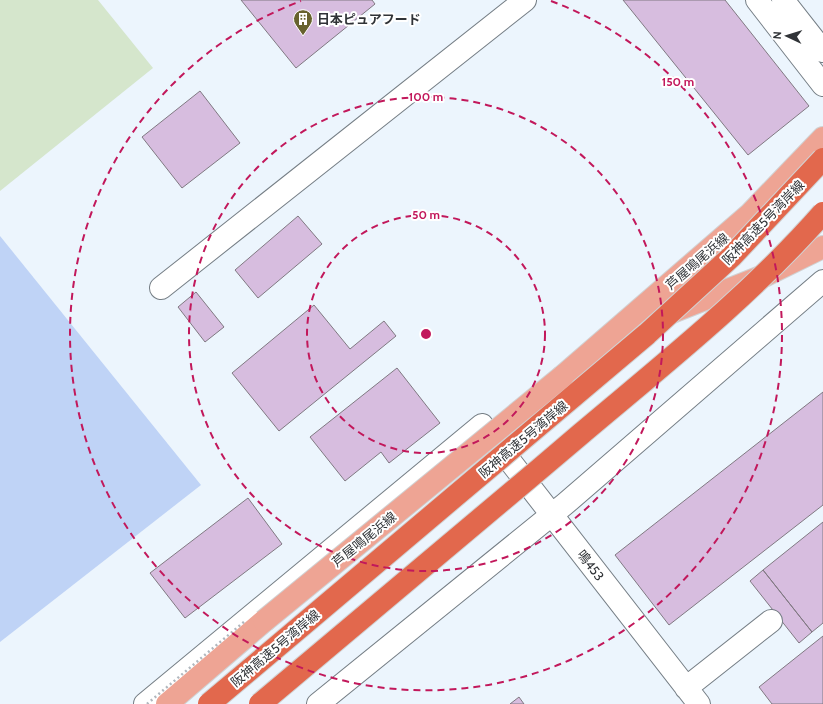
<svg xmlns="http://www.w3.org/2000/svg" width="823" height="704" font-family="Cabin,'Noto Sans JP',sans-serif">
<rect width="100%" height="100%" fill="#ecf5fd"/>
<path fill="#d5e6cc" d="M0,0H98L153,68L0,191Z"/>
<path fill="#bfd3f6" d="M0,236L201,485L0,642Z"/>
<path fill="#d7bddf" stroke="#807982" d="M241,0H372L375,4L296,68Z
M623,0H725L809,106L748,155Z
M200,91L240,143L182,188L142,137Z
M298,216L322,244L258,298L235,270Z
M196,292L224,327L205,342L178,307Z
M314,305L350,349L384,321L396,336L279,431L232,373Z
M397,368L440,423L389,463L381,452L345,481L310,437Z
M823,392V505L669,625L615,555Z
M248,498L282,544L185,618L150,573Z
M823,522V623L812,632L763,570Z
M763,570L812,632L799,643L750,581Z
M823,636V704H772L759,687Z
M519,697L524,704H510Z"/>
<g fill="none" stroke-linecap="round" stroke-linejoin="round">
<defs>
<path id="minor" d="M757,0L823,85
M783,0L823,51
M161,288L525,0
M686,688L771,621
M145,704L482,425L699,704
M318,704L565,504L823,281"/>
<path id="major" d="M672,312L766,275L823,247
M563,376L750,214L823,138
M167,704L264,621"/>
</defs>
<use href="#minor" stroke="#757e85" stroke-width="24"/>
<use href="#major" stroke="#d1d2d3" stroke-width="24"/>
<use href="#minor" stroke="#fff" stroke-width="22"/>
<use href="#major" stroke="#eea494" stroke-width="22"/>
<defs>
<path id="major-bridge" d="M264,621L563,376"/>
<path id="highway-bridge" d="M209,704L647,334L731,257L823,159
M260,704C367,614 475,524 582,433C665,363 751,295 823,213"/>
</defs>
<use href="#major-bridge" stroke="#d1d2d3" stroke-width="24" stroke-linecap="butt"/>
<use href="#highway-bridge" stroke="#d1d2d3" stroke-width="24" stroke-linecap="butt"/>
<path stroke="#b0b7be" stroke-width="2.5" stroke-dasharray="2 3" stroke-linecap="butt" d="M147,704L245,621"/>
<use href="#major-bridge" stroke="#eea494" stroke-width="22"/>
<use href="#highway-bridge" stroke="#e2684d" stroke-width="22"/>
</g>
<g fill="none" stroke="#c2185b" stroke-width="2" stroke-dasharray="7 5">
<circle cx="426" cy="334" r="119"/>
<circle cx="426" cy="334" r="237"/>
<path d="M551 1A356 356 0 1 1 301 1"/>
</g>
<defs>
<symbol id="building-pin" viewBox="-11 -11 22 30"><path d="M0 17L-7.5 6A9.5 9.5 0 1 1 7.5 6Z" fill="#67622e" stroke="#fff"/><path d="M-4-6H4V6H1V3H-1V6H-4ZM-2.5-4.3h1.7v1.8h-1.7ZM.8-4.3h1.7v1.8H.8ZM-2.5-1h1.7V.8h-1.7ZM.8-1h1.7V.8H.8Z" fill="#fff"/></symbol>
</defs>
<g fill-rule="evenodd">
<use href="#building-pin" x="292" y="8" width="22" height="30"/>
</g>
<g text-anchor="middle" stroke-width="4" stroke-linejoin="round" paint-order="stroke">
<g font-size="13" font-weight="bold" fill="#303337" stroke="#fff" text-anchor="start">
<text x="317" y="24">日本ピュアフード</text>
</g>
<g font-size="13" fill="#303337" stroke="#fff">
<text transform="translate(763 222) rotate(-46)" y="5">阪神高速5号湾岸線</text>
<text transform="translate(697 261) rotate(-41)" y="5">芦屋鳴尾浜線</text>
<text transform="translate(523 439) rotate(-40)" y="5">阪神高速5号湾岸線</text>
<text transform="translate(364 539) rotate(-39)" y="5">芦屋鳴尾浜線</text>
<text transform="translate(591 565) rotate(52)" y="5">鳴453</text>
<text transform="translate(275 648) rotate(-40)" y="5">阪神高速5号湾岸線</text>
</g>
</g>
<circle cx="426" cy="334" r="6" fill="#c2185b" stroke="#fff" stroke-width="2"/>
<g font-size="12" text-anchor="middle" font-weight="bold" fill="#c2185b" stroke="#fff" stroke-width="4" stroke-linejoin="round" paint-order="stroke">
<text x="678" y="86">150 m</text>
<text x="426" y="101">100 m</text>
<text x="426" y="219">50 m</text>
</g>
<g transform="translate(787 36) rotate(274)" stroke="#ffffff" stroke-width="3" paint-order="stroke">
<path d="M0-3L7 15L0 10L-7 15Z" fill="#303337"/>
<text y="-6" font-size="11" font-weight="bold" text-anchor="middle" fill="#303337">N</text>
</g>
</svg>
